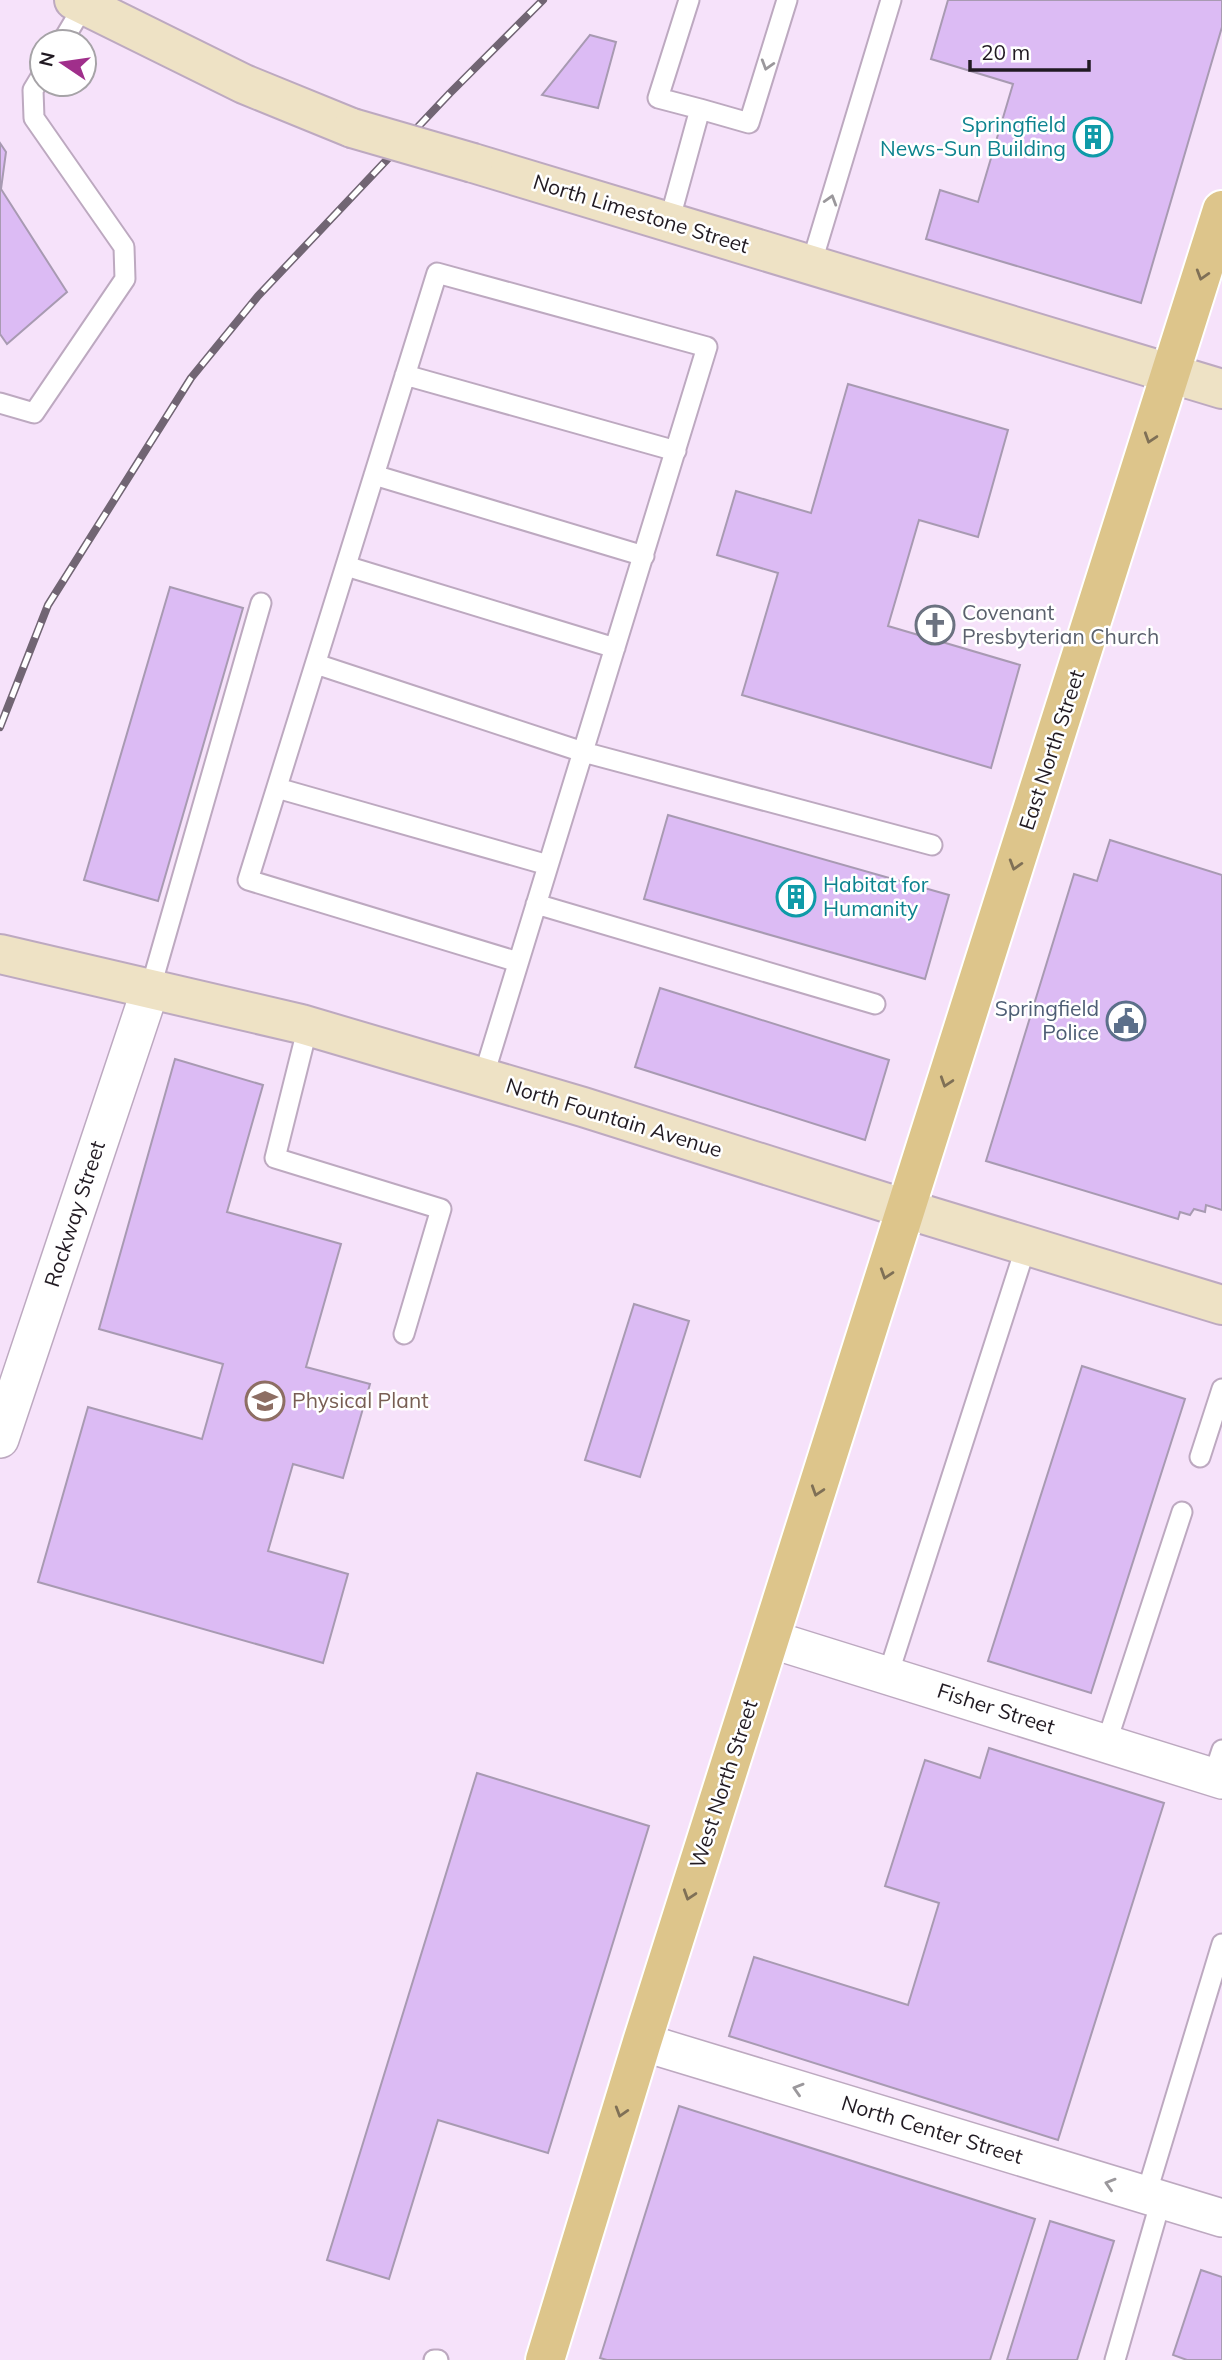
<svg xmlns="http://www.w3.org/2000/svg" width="1222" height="2360" font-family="Mulish,sans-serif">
<rect width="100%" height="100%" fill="#f6e2fa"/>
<path fill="#dcbbf4" stroke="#a89ab2" stroke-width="2" d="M948,0H1222V27L1141,303L926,239L940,190L978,202L1013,84L931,59Z
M590,35L616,42L598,108L542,95Z
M0,143L6,152L1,189L67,292L7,344L0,334Z
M848,384L1008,430L978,537L919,520L888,626L1020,665L991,768L742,695L778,573L717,555L736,491L811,513Z
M170,587L243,608L158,901L84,880Z
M668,815L949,895L925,979L644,899Z
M1110,840L1222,875V1210L1206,1205L1205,1212L1194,1209L1190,1215L1180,1212L1178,1219L986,1161L1074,874L1097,881Z
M660,988L889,1060L865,1140L635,1067Z
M175,1059L263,1085L227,1212L341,1244L306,1367L370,1384L343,1478L293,1464L268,1551L348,1574L323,1663L38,1582L88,1407L202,1439L223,1364L99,1329Z
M634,1304L689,1321L640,1477L585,1460Z
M1082,1366L1185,1399L1091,1693L988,1661Z
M989,1748L1164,1803L1058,2140L729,2036L754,1957L908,2005L939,1903L885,1886L925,1760L980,1778Z
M477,1773L649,1826L548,2153L438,2120L389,2279L327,2260Z
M679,2106L1035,2219L990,2360H607L600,2358Z
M1050,2221L1114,2241L1077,2360H1007Z
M1201,2270L1222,2277V2360H1187L1173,2355Z"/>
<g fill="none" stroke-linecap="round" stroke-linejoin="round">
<defs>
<path id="lane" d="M689,0L658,98L700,109
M62,42L84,5
M669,222L700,109L749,123L787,0
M811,265L891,0
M405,375L676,451
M0,403L34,413L125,279L124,247L34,118L33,90L42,75
M374,475L644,556
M346,566L615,648
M316,664L583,752L932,845
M277,788L548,865
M536,904L875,1004
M150,990L261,603
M308,1026L275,1158L441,1209L404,1334
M483,1078L707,347L437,273L248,880L518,962
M1200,1457L1222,1389
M888,1675L1026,1246
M1106,1744L1182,1512
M1213,1777L1222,1750
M1146,2195L1222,1944
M434,2360H438
M1115,2360L1161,2200"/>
<path id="street" d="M0,1439L150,990
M770,1639L1222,1780
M642,2042L1222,2218"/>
<path id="secondary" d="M74,0L244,84L352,128
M473,163L1222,389
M0,954L301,1024L583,1107L906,1209L1222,1305"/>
<path id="primary" d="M545,2360L642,2042L1222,210"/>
</defs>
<use href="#lane" stroke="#bda9c0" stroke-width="23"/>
<use href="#street" stroke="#bda9c0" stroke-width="40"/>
<use href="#secondary" stroke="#bda9c0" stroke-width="42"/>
<use href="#primary" stroke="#fff" stroke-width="42"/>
<use href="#lane" stroke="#fff" stroke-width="19"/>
<use href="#street" stroke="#fff" stroke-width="37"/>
<use href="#secondary" stroke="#eee2c5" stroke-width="38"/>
<use href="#primary" stroke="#ddc58b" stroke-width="38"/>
<defs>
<path id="rail" d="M0,727L48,605L191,378L258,296L450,93L543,0"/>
</defs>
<use href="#rail" stroke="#716573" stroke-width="8"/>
<use href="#rail" stroke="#fff" stroke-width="5" stroke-dasharray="16" stroke-linecap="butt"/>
<defs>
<path id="secondary-bridge" d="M352,128L473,163"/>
</defs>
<use href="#secondary-bridge" stroke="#bda9c0" stroke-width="42" stroke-linecap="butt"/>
<use href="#secondary-bridge" stroke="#eee2c5" stroke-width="38"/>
</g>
<defs><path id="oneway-chevron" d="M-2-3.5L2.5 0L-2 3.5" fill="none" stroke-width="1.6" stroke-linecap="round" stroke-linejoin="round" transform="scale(1.75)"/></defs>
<g stroke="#9b989c">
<use href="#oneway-chevron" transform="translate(767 65) rotate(107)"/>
<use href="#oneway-chevron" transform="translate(831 200) rotate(-73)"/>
<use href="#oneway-chevron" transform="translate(798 2089) rotate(-163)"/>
<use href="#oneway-chevron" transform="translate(1110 2184) rotate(-163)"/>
</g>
<g stroke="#7f7056">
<use href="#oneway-chevron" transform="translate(1202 275) rotate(107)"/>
<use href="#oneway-chevron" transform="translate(1150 438) rotate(108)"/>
<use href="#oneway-chevron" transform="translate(1015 865) rotate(107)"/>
<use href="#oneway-chevron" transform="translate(946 1082) rotate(108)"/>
<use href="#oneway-chevron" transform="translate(886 1274) rotate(108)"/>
<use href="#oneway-chevron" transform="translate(817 1491) rotate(108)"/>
<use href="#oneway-chevron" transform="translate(689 1895) rotate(108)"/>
<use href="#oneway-chevron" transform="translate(621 2112) rotate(107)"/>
</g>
<defs>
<symbol id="building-ring" viewBox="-11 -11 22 22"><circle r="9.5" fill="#fff" stroke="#0f9aa8" stroke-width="1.5"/><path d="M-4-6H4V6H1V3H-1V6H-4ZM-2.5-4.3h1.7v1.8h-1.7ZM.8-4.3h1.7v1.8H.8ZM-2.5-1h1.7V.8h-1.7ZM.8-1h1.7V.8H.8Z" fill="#0f9aa8"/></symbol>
<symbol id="church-ring" viewBox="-11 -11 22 22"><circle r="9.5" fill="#fff" stroke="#6b7280" stroke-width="1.5"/><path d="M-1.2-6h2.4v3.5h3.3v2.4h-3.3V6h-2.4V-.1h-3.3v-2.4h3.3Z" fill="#6b7280"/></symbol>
<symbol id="civic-ring" viewBox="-11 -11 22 22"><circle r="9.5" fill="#fff" stroke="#5c6f8a" stroke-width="1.5"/><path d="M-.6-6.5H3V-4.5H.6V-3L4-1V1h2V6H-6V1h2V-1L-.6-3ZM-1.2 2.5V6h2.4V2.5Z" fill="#5c6f8a"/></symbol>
<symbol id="university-ring" viewBox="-11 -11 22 22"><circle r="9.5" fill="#fff" stroke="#8d6e63" stroke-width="1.5"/><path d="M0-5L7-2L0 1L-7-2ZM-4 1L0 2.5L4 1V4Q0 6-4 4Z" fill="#8d6e63"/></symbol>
</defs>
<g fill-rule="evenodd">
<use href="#building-ring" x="1071" y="115" width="44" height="44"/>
<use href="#church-ring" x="913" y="603" width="44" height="44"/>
<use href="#building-ring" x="774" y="875" width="44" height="44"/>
<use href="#civic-ring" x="1104" y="999" width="44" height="44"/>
<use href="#university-ring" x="243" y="1379" width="44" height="44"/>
</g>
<g text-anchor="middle" stroke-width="5" stroke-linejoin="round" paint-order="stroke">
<g font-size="21" fill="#0d838f" stroke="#fff" text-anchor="end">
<text x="1066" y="132">Springfield<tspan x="1066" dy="24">News-Sun Building</tspan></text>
<text x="823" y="892" text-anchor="start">Habitat for<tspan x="823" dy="24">Humanity</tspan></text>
</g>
<g font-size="21" fill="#211a22" stroke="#fff">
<text transform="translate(641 214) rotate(17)" y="7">North Limestone Street</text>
<text transform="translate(1052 750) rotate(-72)" y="7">East North Street</text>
<text transform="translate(614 1118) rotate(17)" y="7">North Fountain Avenue</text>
<text transform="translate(75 1214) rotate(-72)" y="7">Rockway Street</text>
<text transform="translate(996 1709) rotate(18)" y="7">Fisher Street</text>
<text transform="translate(724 1784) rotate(-72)" y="7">West North Street</text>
<text transform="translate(932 2130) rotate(17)" y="7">North Center Street</text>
</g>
<g font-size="21" fill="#5b616d" stroke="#fff" text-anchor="start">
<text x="962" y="620">Covenant<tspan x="962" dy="24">Presbyterian Church</tspan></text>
</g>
<g font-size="21" fill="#4e5e75" stroke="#fff" text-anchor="end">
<text x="1099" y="1016">Springfield<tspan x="1099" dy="24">Police</tspan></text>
</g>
<g font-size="21" fill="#785e54" stroke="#fff" text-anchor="start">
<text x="292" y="1408">Physical Plant</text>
</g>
</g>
<g transform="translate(63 63) rotate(283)"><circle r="33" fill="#ffffff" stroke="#a6a3a7" stroke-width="2"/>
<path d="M0-5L12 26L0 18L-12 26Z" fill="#a02f8b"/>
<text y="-10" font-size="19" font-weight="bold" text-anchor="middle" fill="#211a22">N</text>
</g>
<path d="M970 60v10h119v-10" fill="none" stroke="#211a22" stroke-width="3.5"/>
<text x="981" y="60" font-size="21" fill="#211a22" stroke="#ffffff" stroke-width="5" paint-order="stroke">20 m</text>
</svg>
